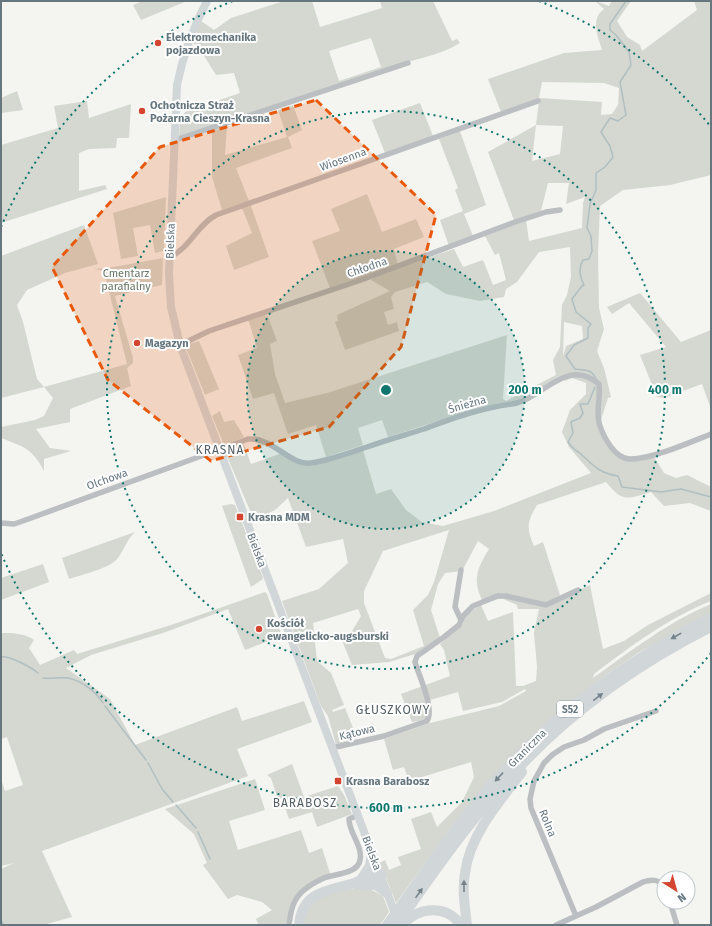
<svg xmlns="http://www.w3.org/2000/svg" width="712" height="926" font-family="'Fira Sans',sans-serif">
<rect width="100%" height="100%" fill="#f4f4f0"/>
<path fill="#d4d8d0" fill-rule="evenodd" d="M143,1H187L141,20L133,5Z
M284,1H312L320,27L382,8L380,1H433L452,41L457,39L460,43C441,55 415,59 394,66C323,91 251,114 179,137L180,122L185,112L240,93L234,73L216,75L201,51L193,43L201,21L214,30L231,18ZM371,38L381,67L339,81L329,51Z
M595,1L609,6L612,1H631L617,21L627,37L640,45L642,51L697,10L694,1H711V175L670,185L623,190L600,206L598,254L599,308L604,329L597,351L604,368L611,397L608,398L598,429L605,443L625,461L654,457L664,473L676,478L687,475L711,487V511L690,503L664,506L651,492C627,499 623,503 606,482L537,505C527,522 526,527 534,546L543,542L560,595L543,607L590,585L603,649L624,641L648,625L711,593V601C668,618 631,646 594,674L593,678C631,651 668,622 711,604V613L638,653L603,677L563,709L452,826L396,903L380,863L385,860L389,870L401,865L398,857L421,849L411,819L431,812L437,827L462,802L474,777L471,762L409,781L404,767L393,770L384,739L430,723L499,706L526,691L525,689L502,702L463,711L458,692L430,700V719L412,722L401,694L450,676L444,650L440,644L463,624L465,615L469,612L481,605L488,621L513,612L516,686H523L536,681L537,667L534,633L539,609H518L517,605L501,598L484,604C472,581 476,570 489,549L478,541L462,571L445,573L438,584L431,610L440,638L415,654L389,662L352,665L341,638L352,631L361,616L358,609L313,623L317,661L331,673L344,705L332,710L333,712L345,708L357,738L336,745L328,716L321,706L282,601L319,589L348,563L343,539L306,547L288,498L275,510L254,520L224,449L243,442L251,464L282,453L295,461L311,466L363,450L376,494L391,489L406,510L422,522L443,526L494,511L591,473L569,447L562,432L570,410L586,394V383L572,378L565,381V375L514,402L482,407L388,437L382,420L358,428L363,445L326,457L316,425L288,434L274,393L253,399L238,355L257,348L248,319L267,314L277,341L270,344L275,374L285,403L327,393L507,335L503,399L506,401L556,375L553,360L560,347L562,305L567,295L571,277L570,247L539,252L517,282L506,289L504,297L480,301L446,294L427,282L395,292L391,297L394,309L384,312L388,325L397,322L399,331L345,350L335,322L338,321L337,315L390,291L371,280L378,275L454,249L463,267L483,260L493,285L506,280L499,253L495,255L485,236L526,220L529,241L582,228L583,203L585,197L566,204L569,183H548L541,211L514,220L488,152L536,125L539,101L501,112L488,79L564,53L602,50C598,37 590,19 604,9ZM542,82L604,83L619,88L618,105L612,114L601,115L602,102L539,98ZM536,125L563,126L560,154L532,161ZM564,322L582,326L583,339L566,346L563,356ZM449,530L434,582L428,595L413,610L424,646L391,659L385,658L364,603V591L383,551Z
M17,91L23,110L1,113V98Z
M87,101L89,118L131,104L129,138H117L116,148L89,149L79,153V191L105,185L107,189L1,223V145L58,128L54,106Z
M420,103L433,136L385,153L372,120Z
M293,105L302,130L288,137L292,148L236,168L249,201L222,210L212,177V130L227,126L225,155L287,137L278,110Z
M460,131L486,205L464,214L473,236L449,246L440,220L463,211L455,190L458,188L439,139Z
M367,194L382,232L416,219L424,237L394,249L398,265L330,288L312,241L340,231L331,209Z
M166,197L164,251L155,253L150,225L133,228L138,256L121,259L113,213Z
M251,206L269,257L234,270L226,246L252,233L242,208Z
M84,225L98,264L65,273L27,290L17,305L23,322L37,379L44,387L127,364L104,271L94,269L108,268L163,258L162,285L115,296L133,358V363L127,368L131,386L70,409V422L36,429L50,448L71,451L44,459V471C32,448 24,447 1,438V427L35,420L44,416L53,398L44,387L1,398V256Z
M640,293L681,342L711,330V409L702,384L664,398L657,397L640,355L666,347L629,303L612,314L607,307Z
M199,341L219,389L205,395L185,345Z
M220,411L224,422L234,420L244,437L224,445L212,416Z
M231,504L235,505L262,575L263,579L251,587L222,506Z
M135,532C126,541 125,548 118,558C111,568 81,575 69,579L62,558Z
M43,564L49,582L1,600V578Z
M265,592L267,594L282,636L245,650L228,609L163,633L91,655L66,668L110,699L135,745L237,707L242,721L304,701L312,722L237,749L248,776L42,851L72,917L43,925H1V869L14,863L1,866V779L5,791L23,785L7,737L1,739V633C13,633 24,633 34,640L29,648L40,665L74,650L77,654L171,625Z
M292,764L304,797L338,786L344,795L352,814L317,827L312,812L289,819L284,804L280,806L271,778L267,775Z
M255,779L265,810L229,821L238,850L301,830L309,853L322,848L330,873C298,888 295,890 286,925H259L256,919L272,910L262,902L237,895L228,899L203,865L207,863L194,834L165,809Z
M368,888L383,896L389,912L380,925H303C304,920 305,914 307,909C316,890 350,889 368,888Z"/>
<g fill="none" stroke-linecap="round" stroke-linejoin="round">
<path stroke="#b1bfc1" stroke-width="1.5" d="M596,379C591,368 585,371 575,369L566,356L574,345L588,338V328L591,324L576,312L572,299L582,286L584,285C580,277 578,268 583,260L589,259L592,251L591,236L587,228L590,204L596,190V173L605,167L613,157L610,146L601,132L610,118L618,121L626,115L620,82L631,65L629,52L616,35L610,30V24L626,1
M595,387L588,404H580L583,413L580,418L571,422L573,433L568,442C573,450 575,449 581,454C594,466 599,473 618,476L622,487L661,492L681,489L711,497
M1,657C8,655 31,667 38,673
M43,678C51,679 60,677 68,678C82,681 95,691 103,703
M105,706L146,760
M148,763L162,789L173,802
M176,805L196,828
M198,832L210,859
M1,920L4,925"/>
<path stroke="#bbbfc2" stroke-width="5.5" d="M175,140L408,63
M170,257C191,247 196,226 216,215L538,101
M180,345L209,331L361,280L515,222L546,212L560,210
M1,523L14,524L20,522L248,439C273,437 290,466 311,463C330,460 349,453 367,447C386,440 405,435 424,429C454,418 481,408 512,404C543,399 567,356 599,384C601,398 595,412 600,426C604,438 615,458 629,459C650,460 691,442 711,434
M461,620L455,607L461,570
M332,748L384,736L427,721C435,709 419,676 415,662L417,656L444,637L459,625L463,616L473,606L497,596H506L546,605L578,590
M670,902L677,925
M576,916L531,808L530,799L534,781L544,763L552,755L564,747L584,740L604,729L656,711
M289,925C290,917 291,908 295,901C300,891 313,883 324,878C334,874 358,874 360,860C363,846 349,833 349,819L358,815
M556,925L596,907L643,882C652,879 659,879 664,887"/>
<path stroke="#d1d6d9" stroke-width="8" d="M207,1C193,28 183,55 177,85L169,273L171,307L180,345L397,919"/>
<path stroke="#d1d6d9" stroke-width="10" d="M362,878L370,866L372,854
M355,884L376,885L387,893
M403,924C419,907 446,904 461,925
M299,925C302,892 326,891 351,884C361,881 370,873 381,876
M387,925C419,881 449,835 484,793C547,719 625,661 711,618
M397,925C431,876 465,827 505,783C562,718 634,666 711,627
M467,925C465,908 462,890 465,873C470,834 500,801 522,772"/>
</g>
<defs><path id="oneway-solid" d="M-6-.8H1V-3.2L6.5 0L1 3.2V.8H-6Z"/></defs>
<g fill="#75848c">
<use href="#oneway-solid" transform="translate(676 636) rotate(151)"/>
<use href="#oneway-solid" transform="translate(598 697) rotate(-37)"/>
<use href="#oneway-solid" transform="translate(499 777) rotate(133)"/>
<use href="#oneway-solid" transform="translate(464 886) rotate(-90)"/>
<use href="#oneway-solid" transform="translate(419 893) rotate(-55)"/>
</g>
<path fill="#e8590c" fill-opacity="0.2" stroke="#e8590c" stroke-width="3" stroke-dasharray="8 5" stroke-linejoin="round" d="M316,100L436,215L401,347L329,427L211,461L108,380L52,267L160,147Z"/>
<circle cx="386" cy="390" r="139" fill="#0f766e" fill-opacity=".12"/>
<g fill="none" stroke="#0f766e" stroke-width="2" stroke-dasharray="2 4">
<circle cx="386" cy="390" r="139"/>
<circle cx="386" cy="390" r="279"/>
<path d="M711 653A418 418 0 0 1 1 553M1 227A418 418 0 0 1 233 1M539 1A418 418 0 0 1 711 127"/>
</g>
<g fill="#d44531" stroke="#fff" stroke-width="1.5">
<circle cx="158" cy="43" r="4"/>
<circle cx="142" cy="111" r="4"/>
<circle cx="137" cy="343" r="4"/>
<rect x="236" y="513" width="8" height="8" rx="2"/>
<circle cx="259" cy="629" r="4"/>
<rect x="334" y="777" width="8" height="8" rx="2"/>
</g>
<g text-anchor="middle" stroke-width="4" stroke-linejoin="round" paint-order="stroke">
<rect fill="#fff" stroke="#939fa5" stroke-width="1" x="557" y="701" width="26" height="16" rx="3"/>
<g font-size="10" font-weight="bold" fill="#65767f">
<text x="570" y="713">S52</text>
</g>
<g font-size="11" font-weight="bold" fill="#65767f" stroke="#fff" text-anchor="start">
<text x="166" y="41">Elektromechanika<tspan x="166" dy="13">pojazdowa</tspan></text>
<text x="150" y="109">Ochotnicza Straż<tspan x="150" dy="13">Pożarna Cieszyn-Krasna</tspan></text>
<text x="145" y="347">Magazyn</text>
<text x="248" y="521">Krasna MDM</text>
<text x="267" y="627">Kościół<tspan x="267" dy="13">ewangelicko-augsburski</tspan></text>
<text x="346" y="785">Krasna Barabosz</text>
</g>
<g font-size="11" fill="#65767f" stroke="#fff">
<text transform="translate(343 159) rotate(-20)" y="4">Wiosenna</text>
<text transform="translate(170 241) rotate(-88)" y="4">Bielska</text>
<text transform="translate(367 267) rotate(-19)" y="4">Chłodna</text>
<text transform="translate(467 404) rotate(-16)" y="4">Śnieżna</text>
<text transform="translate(107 479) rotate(-20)" y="4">Olchowa</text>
<text transform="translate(257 550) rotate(69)" y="4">Bielska</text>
<text transform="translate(357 732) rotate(-14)" y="4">Kątowa</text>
<text transform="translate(527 748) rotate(-45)" y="4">Graniczna</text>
<text transform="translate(548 823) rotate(68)" y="4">Rolna</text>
<text transform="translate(372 853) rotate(69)" y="4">Bielska</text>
</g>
<g font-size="11" fill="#697764" stroke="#fff">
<text x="126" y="277">Cmentarz<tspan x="126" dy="13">parafialny</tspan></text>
</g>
<g font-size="12" letter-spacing="1" fill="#535f65" stroke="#fff">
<text x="220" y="454">KRASNA</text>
<text x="393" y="714">GŁUSZKOWY</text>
<text x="305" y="807">BARABOSZ</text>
</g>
</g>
<circle cx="386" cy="390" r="6" fill="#0f766e" stroke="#fff" stroke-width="2"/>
<g font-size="12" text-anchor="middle" font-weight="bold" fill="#0f766e" stroke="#fff" stroke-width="4" stroke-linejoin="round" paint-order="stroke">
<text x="525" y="394">200 m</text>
<text x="665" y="394">400 m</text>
<text x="386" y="812">600 m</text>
</g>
<rect width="712" height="926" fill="none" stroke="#65767f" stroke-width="4"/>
<g transform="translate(676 890) rotate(143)"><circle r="19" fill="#ffffff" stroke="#c1c8cc"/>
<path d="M0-3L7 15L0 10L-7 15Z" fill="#d44531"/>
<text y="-6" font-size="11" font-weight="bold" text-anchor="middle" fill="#65767f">N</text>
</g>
</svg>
